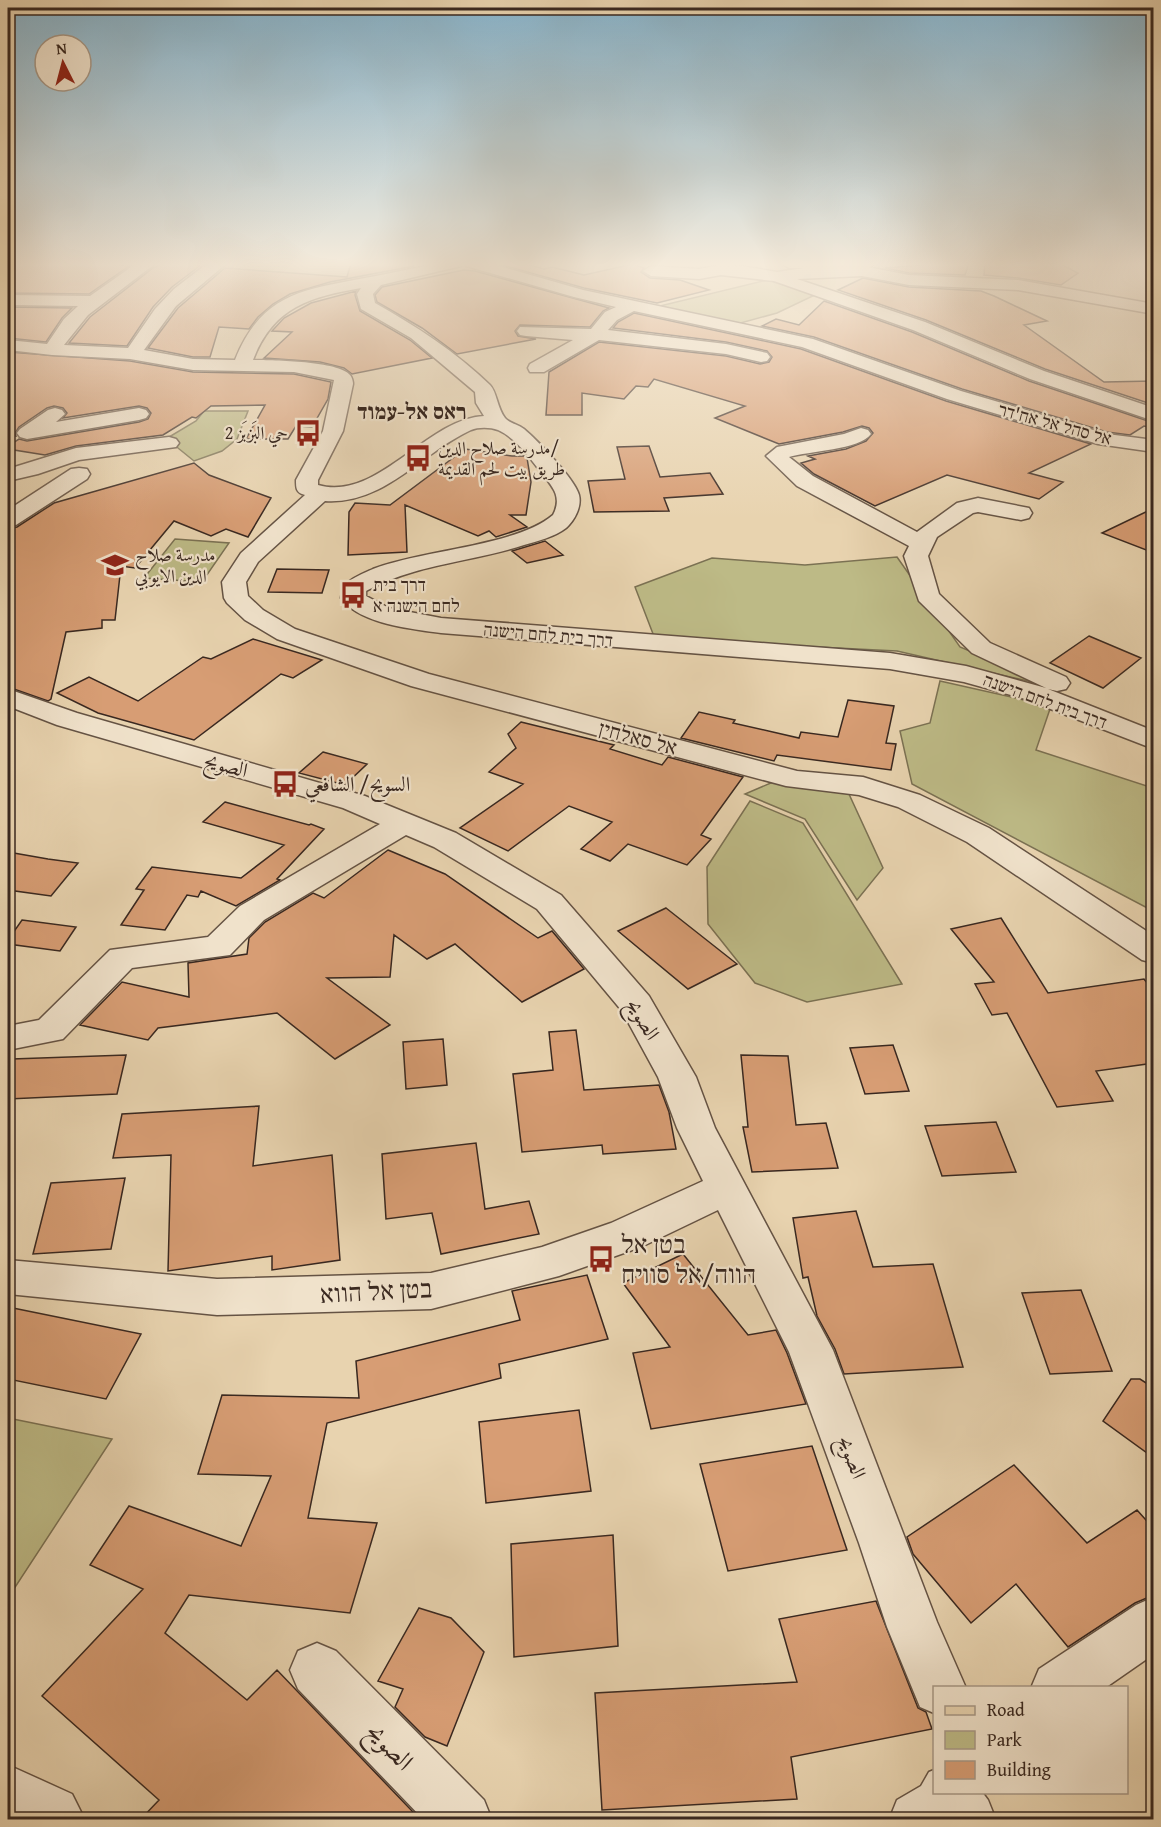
<svg xmlns="http://www.w3.org/2000/svg" width="1161" height="1827" font-family="'Gentium Book Plus',Amiri,'Frank Ruhl Libre',serif">
<rect width="100%" height="100%" fill="#e8d3af"/>
<filter id="stains"><feTurbulence type="fractalNoise" baseFrequency=".00333" numOctaves="4"/><feColorMatrix values="0 0 0 0 .2 0 0 0 0 .09 0 0 0 0 .02 0 0 0 .5 -.17"/></filter>
<radialGradient id="worn" r=".72"><stop offset=".6" stop-color="#630" stop-opacity="0"/><stop offset="1" stop-color="#630" stop-opacity=".3"/></radialGradient>
<path fill="#bdba86" stroke="#7b7153" stroke-width="1.5" d="M767,280L817,294L777,313L737,324L660,306Z
M204,411H248L237,439L222,451L194,461L173,444L159,443L196,421Z
M175,539L229,543L202,582L144,578Z
M897,557L960,647L1054,687L897,651L655,639L635,587L712,558L805,565Z
M940,681L1051,706L1036,750L1153,788V911L912,784L900,731L930,723Z
M773,782L848,792L883,868L857,900L805,819L745,794Z
M750,801L803,823L902,984L807,1002L755,983L708,924L707,867Z
M8,1418L112,1439L8,1598Z"/>
<path fill="#d79d74" stroke="#392820" stroke-width="1.5" d="M8,263H99L129,266L89,294L8,293Z
M165,263L201,265L172,287L153,307L127,346L69,343L90,317L153,268Z
M351,263H415L414,266L330,282L290,294L273,304L258,317L249,329L219,327L210,357H193L148,348L178,308L225,268L347,277Z
M522,263L544,269L552,267L584,275L633,264L644,268L641,272L650,278L680,280L709,290L657,303L584,288L499,264Z
M947,263H969L965,275L909,273L885,268Z
M985,263H1059L1078,273L1061,285L1018,278L984,275Z
M464,270L475,271L609,308L603,311L590,327L520,325L515,331L518,336L536,339L457,354L422,328L377,302L375,295L382,287Z
M863,278L909,287L981,291L994,296L1047,321L1024,325L1104,382L1154,381V405L1045,369L926,320L838,290Z
M356,291L355,295L360,311L410,340L432,358L352,374L344,368L320,362L264,358L292,332L272,331L284,318L311,303Z
M824,301L912,332L1029,381L1154,423V428L1144,426L1130,435L1107,432L962,389L814,337L762,326L776,319L799,325Z
M8,307L72,308L62,318L46,342L8,338Z
M634,313L801,349L946,401L1091,444L1029,473L1063,482L1039,499L947,475L875,506L814,474L801,463L815,459L808,456L846,449L866,441L873,433L869,428L862,426L843,432L779,444L715,418L745,406L654,379L648,387L636,386L624,399L582,393V415H546L549,372L599,342L726,356L760,364L769,362L772,357L767,351L726,342L613,328L618,322Z
M8,352L130,361L193,372L294,374L331,382L328,399L312,427L296,426L288,439H246L265,405L211,406L196,418L192,417L163,435L76,446L45,455L8,449V446L19,439L27,441L139,422L148,419L151,413L147,408L139,406L63,418L67,413L63,408L54,406L47,408L19,427L15,433L16,436L8,435Z
M649,446L660,477L710,473L723,494L664,498L669,511L594,512L588,481L625,479L617,447Z
M465,449L512,456H525L527,458L531,482L526,515H510L527,527L496,537L489,531L478,536L405,505L407,552L348,555L349,512L355,503L390,505Z
M194,463L209,475L271,498L248,537L226,529L211,536L174,521L135,568L121,566L115,620H102V628L66,632L51,699L48,701L8,687V529L17,527L54,503Z
M1154,508V553L1102,533Z
M545,541L563,555L527,563L512,551Z
M277,569L329,570L322,593L268,592Z
M1089,636L1141,658L1103,688L1050,663Z
M253,639L322,660L293,678L281,674L194,740L98,713L57,693L89,677L138,701L203,657L211,659Z
M848,700L894,706L886,743L896,744L891,770L777,755L774,761L681,738L699,712L735,720L733,723L799,738L801,732L838,737Z
M521,722L614,745L610,749L662,765L668,757L743,777L701,835L711,839L687,865L628,844L610,861L581,849L612,822L569,806L508,851L460,828L523,784L489,772L516,748L508,734Z
M323,752L367,764L345,785L299,773Z
M225,802L309,825L311,824L324,829L277,879L280,880L236,906L201,891L198,897L187,895L165,930L121,925L144,890L136,889L152,867L241,878L284,845L203,822Z
M388,850L445,874L538,938L552,931L584,969L522,1002L455,944L427,959L394,935L390,977L327,978L390,1025L335,1059L277,1013L158,1028L148,1040L80,1025L122,982L189,997L188,963L247,954L249,938L265,922L313,893L324,898Z
M8,852L48,859L78,863L51,896L8,890Z
M666,908L737,964L688,989L618,931Z
M1001,918L1048,993L1144,979L1154,992V1063L1096,1071L1113,1101L1057,1107L1007,1013L992,1015L975,984L994,982L951,929Z
M22,920L76,927L60,951L8,944V940Z
M576,1030L584,1090L659,1085L669,1112L676,1149L603,1154L602,1145L522,1152L513,1074L553,1070L549,1032Z
M443,1039L447,1085L406,1089L403,1042Z
M893,1045L909,1091L865,1094L850,1048Z
M126,1055L117,1094L8,1099V1072L12,1059Z
M741,1055L788,1056L796,1125L826,1123L838,1168L752,1172L743,1127H748Z
M259,1106L253,1166L332,1155L340,1260L272,1270V1256L168,1271L171,1155L113,1158L122,1114Z
M996,1122L1016,1172L942,1176L925,1126Z
M476,1143L485,1209L529,1201L539,1234L441,1254L432,1213L386,1219L382,1154Z
M125,1178L111,1249L33,1254L51,1183Z
M856,1211L873,1267L933,1264L963,1367L844,1374L835,1349L817,1316L808,1277L803,1278L793,1218Z
M683,1254L748,1335L776,1330L787,1353L806,1404L651,1429L633,1353L670,1347L623,1283Z
M587,1275L608,1339L499,1364L501,1378L327,1423L308,1518L377,1523L350,1613L189,1595L165,1633L247,1700L277,1670L414,1813L409,1820H140L159,1800L42,1696L143,1589L90,1565L129,1506L241,1546L271,1476L198,1474L222,1395L359,1398L356,1361L520,1320L512,1291Z
M1081,1290L1112,1371L1050,1374L1022,1293Z
M8,1307L141,1334L106,1399L8,1379Z
M1131,1379H1140L1154,1388V1458L1103,1421Z
M579,1410L591,1491L486,1503L479,1422Z
M812,1446L847,1550L728,1571L700,1464Z
M1014,1465L1087,1543L1137,1510L1154,1529V1595L1135,1603L1068,1647L1016,1584L971,1623L913,1554L907,1537Z
M613,1535L618,1646L514,1657L511,1544Z
M876,1601L918,1708L926,1712L932,1729L791,1757L797,1799L602,1810L595,1693L797,1682L779,1619Z
M419,1608L451,1618L484,1652L447,1746L425,1737L395,1707L403,1689L378,1681Z"/>
<g fill="none" stroke-linecap="round" stroke-linejoin="round">
<defs>
<path id="minor" d="M137,263H156L88,315L64,345L128,348L155,309L174,289L208,263H227L176,306L144,350L193,359L235,360C263,289 310,289 376,276C407,270 432,263 463,263L461,266L381,285L373,294L375,303C416,326 456,352 490,385C497,392 497,408 505,418C509,423 518,424 524,429C537,440 575,479 579,495C582,507 574,521 566,528C554,537 538,541 524,545C471,562 415,564 366,591V596L389,608L441,618L890,653L966,666L1046,688L972,653L919,601L904,556L909,546L797,486L766,456L777,447L844,434L861,428L868,430L871,434C860,450 808,451 789,457L813,476L917,532L957,503L978,498L1029,508L1032,513L1029,518L1021,520L978,512L973,513L937,537L928,556L939,594L990,643L1066,677L1070,683L1066,689L1057,691L1048,689L1154,731V749L1022,698L964,682L890,669L441,633C412,629 359,624 341,598C342,593 342,589 345,585C351,578 364,573 373,569C421,550 517,546 553,515C562,498 554,488 543,475C531,459 516,438 498,430C490,427 478,427 471,430C421,453 384,505 325,501L258,562L246,582L248,596L263,610L295,629L429,674L797,771L863,777L920,795L989,828L1154,936V963L1142,960L967,842L898,807L859,795L786,786L411,686L277,639L245,620L227,603L224,598L222,582L241,553L305,495C296,493 296,488 296,480L323,431L334,380L294,372L193,370L130,359L52,355L8,350V340L47,344L64,319L78,306L8,305V295L90,296ZM361,288L357,294L361,309L411,338L475,392L476,403L484,416C426,419 378,502 318,485V480L343,431L353,384C353,382 352,377 350,375C339,361 271,360 253,360C273,307 310,297 361,288Z
M464,263H489L583,290L813,339L961,391L1107,434L1154,440V452L1098,444L947,399L802,347L634,311L617,320L608,330L726,344L767,353L770,357L767,361L761,362L726,354L599,340L544,372H530L528,368L530,364L573,340L526,336L520,335L517,331L520,327L591,329L605,312L616,307L574,297L466,266Z
M806,263H820V267L862,266L909,275L1018,280L1154,304V314L1018,290L909,285L862,276L797,279L925,322L1044,371L1154,408V421L1030,379L913,330L774,281L721,275L699,279L651,276L643,271L651,266L699,269L721,265L742,266L777,272L804,268Z
M55,408L62,410L65,414L56,422L139,408L146,410L149,414L146,418L139,420L27,439L20,437L17,433L20,429L48,410Z
M169,437L176,439L179,443L176,447L79,460L38,474L8,481V469L76,448Z
M79,468L87,469L90,474L87,479L16,525L8,527V510L71,469Z
M8,689L77,713L365,796L456,833L561,895L649,996L696,1077L715,1128L833,1350L937,1622L966,1688H934V1713L920,1707L887,1627L859,1543L789,1352L718,1210L641,1247L559,1276L431,1309L217,1315L8,1294V1260L217,1279L431,1273L542,1247L611,1223L703,1181L677,1128L658,1077L622,1011L537,909L434,847L406,835L264,920L230,955L132,968L63,1039L8,1050V1026L39,1020L110,950L208,937L240,906L380,824L343,808L57,725L8,706Z
M1154,1597V1654L1105,1688H1031L1039,1669L1136,1605Z
M317,1643L336,1651L484,1800L492,1820H424L298,1689L290,1670L298,1651Z
M8,1765L72,1794L85,1820H8Z
M934,1770V1792H982L988,1800L996,1820H889L897,1800L921,1786L929,1772Z"/>
<path id="major" d="M781,263H876L868,268H789Z"/>
</defs>
<use href="#minor" stroke="#655344" stroke-width="3"/>
<use href="#major" stroke="#392820" stroke-width="3"/>
<use href="#minor" fill="#f0e2cb" fill-rule="evenodd"/>
<use href="#major" fill="#e8d3af" fill-rule="evenodd"/>
</g>
<linearGradient id="sky" x2="0" y2="1"><stop stop-color="#87b6d0"/><stop offset="0.51" stop-color="#f5ebdb"/><stop offset="1" stop-color="#f5ebdb" stop-opacity="0"/></linearGradient>
<rect width="1161" height="519" fill="url(#sky)"/>
<defs>
<symbol id="bus-bare" viewBox="-9 -9 18 18"><path d="M-5-6H5V4H4V6H2V4H-2V6H-4V4H-5ZM-3.5-4V0h7V-4ZM-3.5 1.2v1.5H-2V1.2ZM2 1.2v1.5H3.5V1.2Z" fill="#8f2418" stroke="#f0e2cb" stroke-width="2.5" paint-order="stroke"/></symbol>
<symbol id="school-bare" viewBox="-9 -9 18 18"><path d="M0-5L7-2L0 1L-7-2ZM-4 1L0 2.5L4 1V4Q0 6-4 4Z" fill="#8f2418" stroke="#f0e2cb" stroke-width="2.5" paint-order="stroke"/></symbol>
</defs>
<g fill-rule="evenodd">
<use href="#bus-bare" x="289" y="414" width="38" height="38"/>
<use href="#bus-bare" x="399" y="439" width="38" height="38"/>
<use href="#school-bare" x="96" y="546" width="38" height="38"/>
<use href="#bus-bare" x="334" y="576" width="38" height="38"/>
<use href="#bus-bare" x="266" y="765" width="38" height="38"/>
<use href="#bus-bare" x="582" y="1240" width="38" height="38"/>
</g>
<g text-anchor="middle" stroke-width="4.5" stroke-linejoin="round" paint-order="stroke">
<g font-size="18" fill="#392820" stroke="#f0e2cb">
<text transform="translate(1055 424) rotate(15)" y="6">אל סהל אל אח'דר</text>
<text transform="translate(548 635) rotate(5)" y="6">דרך בית לחם הישנה</text>
<text transform="translate(1045 701) rotate(20)" y="6">דרך בית לחם הישנה</text>
</g>
<g font-size="18" fill="#392820" stroke="#f0e2cb" text-anchor="start">
<text x="288" y="439" text-anchor="end">حي البَزبَز 2</text>
<text x="438" y="454">مدرسة صلاح الدين/<tspan x="438" dy="21">طريق بيت لحم القديمة</tspan></text>
<text x="135" y="561">مدرسة صلاح<tspan x="135" dy="21">الدين الايوبي</tspan></text>
<text x="373" y="591">דרך בית<tspan x="373" dy="21">לחם הישנה א</tspan></text>
</g>
<g font-size="21" fill="#392820" stroke="#f0e2cb">
<text transform="translate(638 738) rotate(15)" y="7">אל סאלחין</text>
<text transform="translate(226 765) rotate(16)" y="7">الصويح</text>
<text transform="translate(643 1019) rotate(59)" y="7">الصويح</text>
<text transform="translate(852 1457) rotate(69)" y="7">الصويح</text>
</g>
<g font-size="21" fill="#392820" stroke="#f0e2cb" text-anchor="start">
<text x="305" y="791">السويح/ الشافعي</text>
</g>
<g font-size="22" font-weight="bold" fill="#392820" stroke="#f0e2cb">
<text x="412" y="419">ראס אל-עמוד</text>
</g>
<g font-size="26" fill="#392820" stroke="#f0e2cb" text-anchor="start">
<text x="621" y="1253">בטן אל<tspan x="621" dy="30">הווה/אל סוויח</tspan></text>
</g>
<g font-size="26" fill="#392820" stroke="#f0e2cb">
<text transform="translate(376 1291) rotate(-3)" y="9">בטן אל הווא</text>
<text transform="translate(390 1746) rotate(46)" y="9">الصويح</text>
</g>
</g>
<rect width="1161" height="1827" fill="none" stroke="#e8d3af" stroke-width="30"/>
<rect x="9" y="9" width="1143" height="1809" fill="none" stroke="#392820" stroke-width="3"/>
<rect x="15" y="15" width="1131" height="1797" fill="none" stroke="#392820" stroke-width="1.5"/>
<rect x="933" y="1686" width="195" height="108" fill="#f0e2cb" stroke="#a79887" stroke-width="1.5"/>
<rect x="945" y="1706" width="30" height="9" fill="#e8d3af" stroke="#a79887" stroke-width="1.5"/>
<text x="987" y="1716" font-size="18" fill="#392820">Road</text>
<rect x="945" y="1731" width="30" height="18" fill="#bdba86" stroke="#a79887" stroke-width="1.5"/>
<text x="987" y="1746" font-size="18" fill="#392820">Park</text>
<rect x="945" y="1761" width="30" height="18" fill="#d79d74" stroke="#a79887" stroke-width="1.5"/>
<text x="987" y="1776" font-size="18" fill="#392820">Building</text>
<g transform="translate(63 63) rotate(354)"><circle r="28" fill="#f0e2cb" stroke="#a79887" stroke-width="1.5"/>
<path d="M0-4.5L10 22L0 15L-10 22Z" fill="#8f2418"/>
<text y="-9" font-size="16" font-weight="bold" text-anchor="middle" fill="#392820">N</text>
</g>
<rect width="100%" height="100%" filter="url(#stains)"/>
<rect width="100%" height="100%" fill="url(#worn)"/>
</svg>
